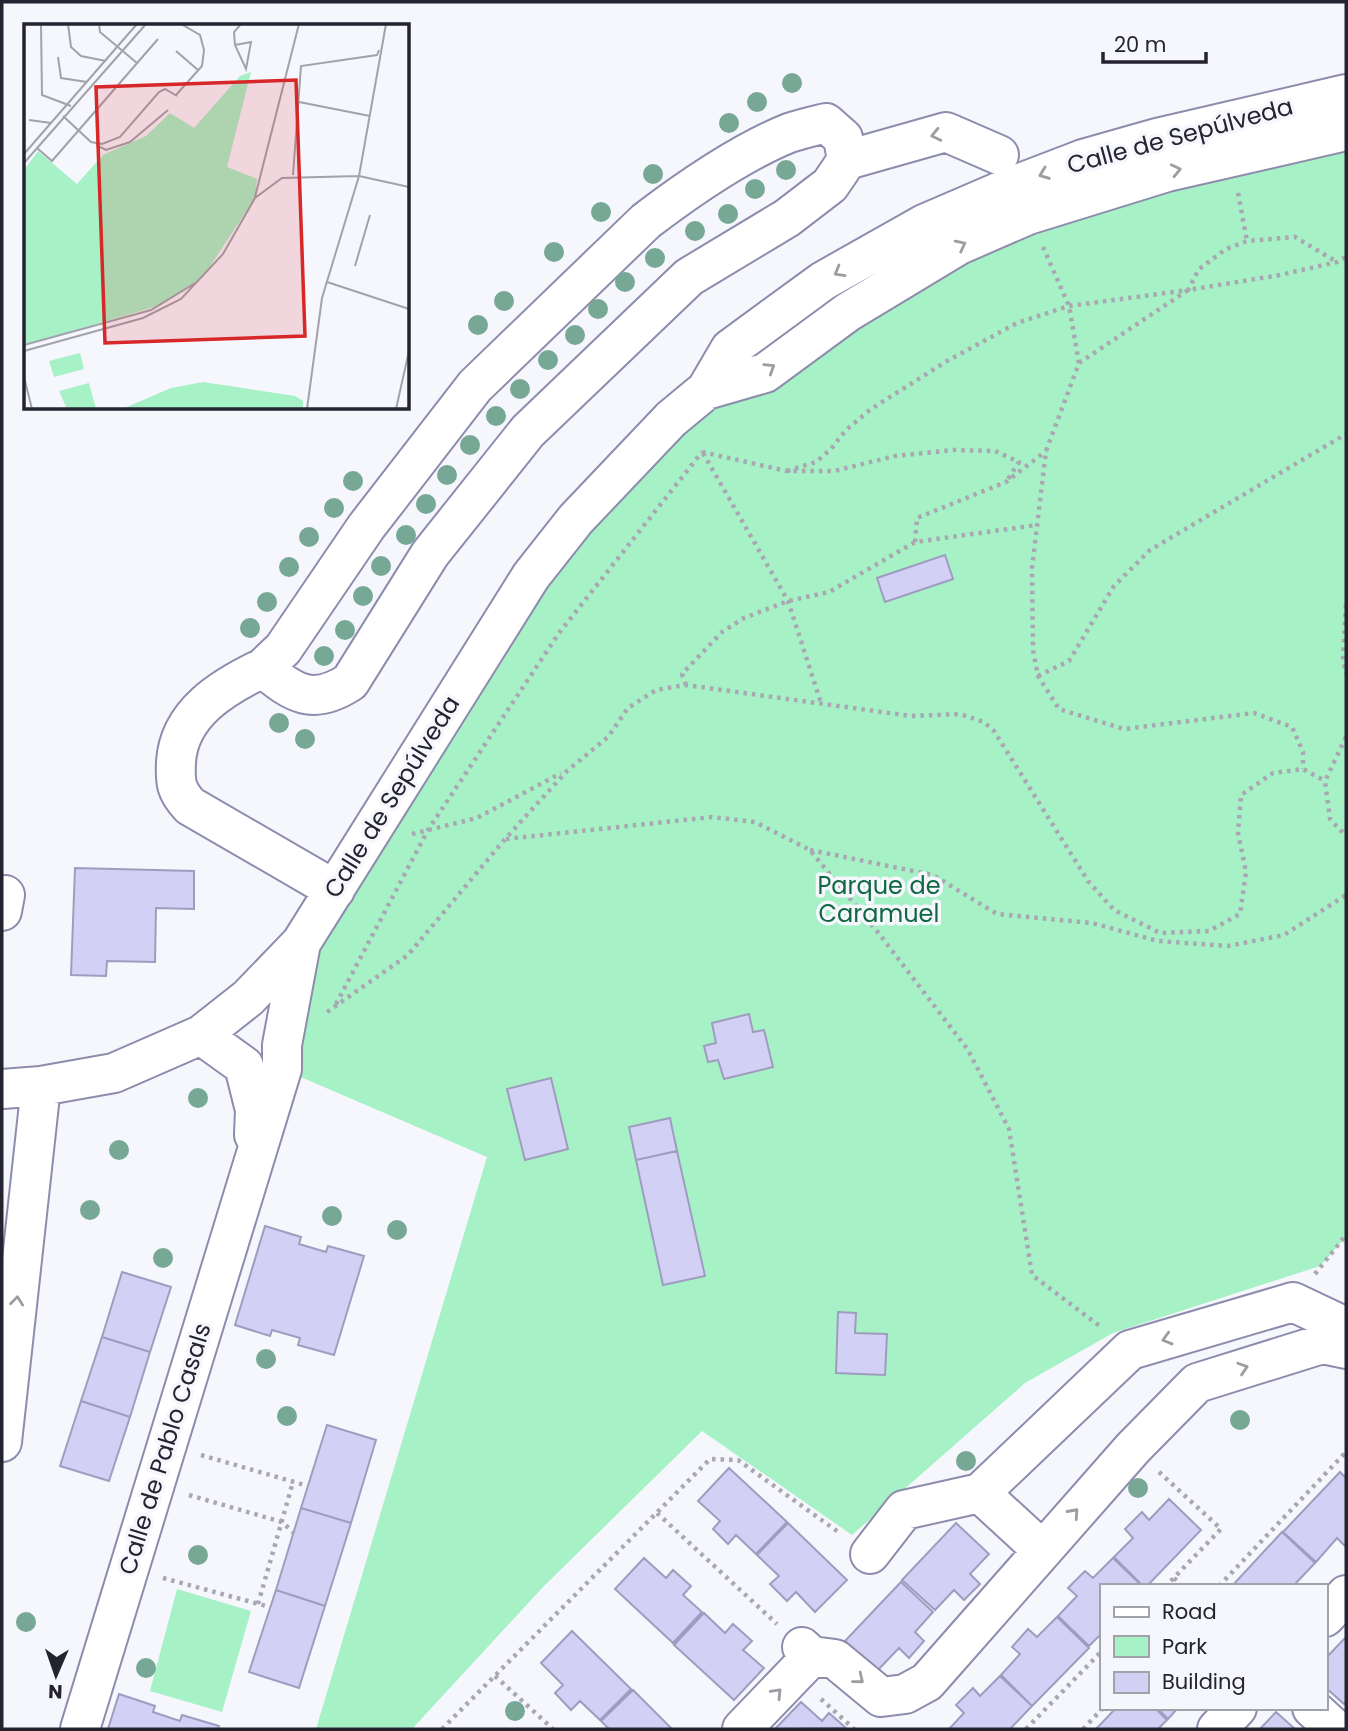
<svg xmlns="http://www.w3.org/2000/svg" width="1348" height="1731" font-family="Poppins,sans-serif">
<rect width="100%" height="100%" fill="#f6f6fd"/>
<path fill="#a7f1c7" d="M1346,131V1237L1320,1266L1113,1333L1025,1383L852,1535L702,1431L544,1586L412,1729H316L487,1157L282,1069L301,943L503,618L671,419L959,245Z
M177,1589L251,1611L222,1712L150,1691Z"/>
<path fill="#d2d0f4" stroke="#9f9dbf" stroke-width="2" d="M945,555L953,579L885,602L877,578Z
M75,868L194,871V909L156,908L155,962L107,961L106,976L71,975Z
M749,1014L753,1032L764,1030L773,1067L724,1079L718,1060L708,1062L704,1046L716,1043L712,1023Z
M551,1078L568,1149L525,1160L507,1089Z
M670,1118L677,1151L636,1160L629,1127Z
M677,1151L705,1276L663,1285L636,1160Z
M265,1226L301,1237L299,1244L326,1252L328,1246L364,1256L334,1355L298,1345L300,1338L272,1330L270,1336L235,1325Z
M122,1272L171,1287L150,1352L102,1337Z
M838,1312L856,1313L855,1333L887,1334L885,1375L836,1373Z
M102,1337L150,1352L130,1417L81,1401Z
M81,1401L130,1417L109,1481L60,1466Z
M327,1425L376,1440L351,1523L301,1508Z
M729,1468L787,1522L756,1554L736,1535L728,1544L713,1529L720,1521L698,1501Z
M1340,1472L1346,1478V1547L1337,1538L1316,1562L1283,1532Z
M1169,1499L1201,1530L1147,1586H1143L1114,1557L1133,1538L1125,1529L1142,1512L1149,1520Z
M301,1508L351,1523L325,1606L276,1590Z
M788,1523L847,1580L815,1612L796,1592L787,1601L770,1584L779,1576L757,1555Z
M956,1523L989,1554L970,1574L980,1584L964,1600L954,1590L935,1610L902,1580Z
M1282,1532L1315,1563L1296,1583L1299,1586H1232Z
M644,1558L666,1578L673,1570L691,1586L683,1595L702,1612L673,1643L615,1589Z
M1113,1558L1142,1586H1101V1634L1089,1646L1058,1616L1077,1596L1068,1588L1085,1571L1093,1578Z
M901,1582L933,1612L915,1632L924,1641L909,1658L899,1648L877,1671L845,1641Z
M276,1590L325,1606L299,1688L249,1672Z
M704,1613L725,1633L733,1624L752,1641L743,1650L764,1668L734,1700L674,1645Z
M1057,1617L1089,1648L1032,1706L1001,1675L1020,1654L1012,1647L1028,1629L1037,1637Z
M572,1631L631,1689L600,1720L580,1701L571,1710L555,1693L563,1685L541,1663Z
M1346,1637V1702L1344,1704L1325,1687V1659Z
M1000,1676L1032,1706L1010,1729H949L964,1713L956,1705L973,1688L980,1696Z
M633,1690L672,1729H609L601,1721Z
M119,1694L155,1706L153,1712L180,1721L182,1715L219,1726L218,1729H108Z
M801,1702L822,1721L829,1713L846,1728L775,1729Z
M1116,1708H1155L1167,1720L1158,1729H1096Z
M1157,1708H1178L1168,1719Z
M1276,1712L1295,1729H1260Z"/>
<g fill="none" stroke-linecap="round" stroke-linejoin="round">
<defs>
<path id="minor" d="M847,160L946,132L999,155
M706,390L765,373L848,312L959,245L1028,215L1167,172L1346,131
M263,668L283,649L366,527L475,386L646,221C688,189 740,153 789,133C801,129 814,126 826,123L843,138L847,160L830,185L787,218L689,277L528,431L430,554L350,682C313,706 294,694 263,668C223,687 179,713 176,762C175,783 176,791 190,806L335,890
M2,911L5,895
M201,1035L244,1066L255,1110L254,1135
M2,1089L41,1086L114,1073L201,1035L248,998L301,943L531,576L576,519L671,419L706,390L730,349L823,281L924,224L1010,187L1083,159L1157,138L1346,94
M2,1442L41,1086
M980,1493L1042,1550
M870,1554L904,1510L980,1493L1130,1350L1293,1302L1346,1327
M1325,1617L1346,1595
M802,1647L812,1656L835,1659L881,1697L905,1694L927,1682L1133,1448L1197,1383L1322,1344L1346,1349
M1312,1708L1335,1729
M80,1729L282,1069V1045L301,943
M742,1729L812,1656
M1217,1729L1237,1708"/>
</defs>
<use href="#minor" stroke="#8e8cad" stroke-width="42"/>
<path stroke="#a9a8b2" stroke-width="4.5" stroke-dasharray="3.5 5" stroke-linecap="butt" d="M1238,193L1247,241
M1043,247L1069,306L1079,363L1046,451L1032,568L1033,650L1038,676L1059,709L1124,729L1254,713L1292,727L1303,752V769
M1079,363L1188,290L1280,275L1337,262L1346,257
M702,452L787,471H834L895,456L953,450L995,451L1019,462L1006,482
M703,453L788,601L821,703
M787,471L816,462L831,449L846,430L871,409L947,361L1017,323L1069,306L1188,290L1199,269L1226,249L1247,241L1295,237L1337,262
M915,542L917,518L1006,482L1046,451
M1346,605L1343,657L1346,674
M1038,676L1069,661L1114,586L1150,550L1346,434
M686,685L682,674L722,632L744,618L788,601L829,592L915,542L1037,525
M1346,737L1325,781L1330,819L1346,836
M412,834L477,818L561,773
M506,839L712,817L755,822L810,850L880,935L968,1050L1009,1129L1032,1275L1101,1327
M810,850L933,875L997,914L1092,923L1158,941L1228,946L1284,935L1346,895
M336,1004L428,830L559,633L702,452
M327,1012L408,955L505,839L567,771L608,737L628,708L656,690L686,685L911,716L960,714L984,722L994,731L1088,881L1114,910L1160,933L1209,931L1240,914L1246,872L1238,833L1241,795L1273,773L1303,769L1325,781
M1315,1274L1346,1235
M201,1455L308,1486
M1159,1472L1221,1529L1166,1586
M189,1495L282,1522L294,1533
M657,1513L777,1624
M163,1578L270,1607
M1174,1578L1182,1586
M1219,1586L1346,1452
M258,1604L293,1482
M495,1676L553,1729
M821,1699L854,1729
M442,1729L710,1459L738,1460L841,1534
M1026,1729L1101,1652
M1083,1729L1103,1708"/>
<use href="#minor" stroke="#fff" stroke-width="38"/>
</g>
<g fill="#77a896">
<circle cx="792" cy="83" r="10"/>
<circle cx="757" cy="102" r="10"/>
<circle cx="729" cy="123" r="10"/>
<circle cx="786" cy="170" r="10"/>
<circle cx="653" cy="174" r="10"/>
<circle cx="755" cy="189" r="10"/>
<circle cx="601" cy="212" r="10"/>
<circle cx="728" cy="214" r="10"/>
<circle cx="695" cy="231" r="10"/>
<circle cx="554" cy="252" r="10"/>
<circle cx="655" cy="258" r="10"/>
<circle cx="625" cy="282" r="10"/>
<circle cx="504" cy="301" r="10"/>
<circle cx="598" cy="309" r="10"/>
<circle cx="478" cy="325" r="10"/>
<circle cx="575" cy="335" r="10"/>
<circle cx="548" cy="360" r="10"/>
<circle cx="520" cy="389" r="10"/>
<circle cx="496" cy="416" r="10"/>
<circle cx="470" cy="445" r="10"/>
<circle cx="447" cy="475" r="10"/>
<circle cx="353" cy="481" r="10"/>
<circle cx="426" cy="504" r="10"/>
<circle cx="334" cy="508" r="10"/>
<circle cx="406" cy="535" r="10"/>
<circle cx="309" cy="537" r="10"/>
<circle cx="381" cy="566" r="10"/>
<circle cx="289" cy="567" r="10"/>
<circle cx="363" cy="596" r="10"/>
<circle cx="267" cy="602" r="10"/>
<circle cx="250" cy="628" r="10"/>
<circle cx="345" cy="630" r="10"/>
<circle cx="324" cy="656" r="10"/>
<circle cx="279" cy="723" r="10"/>
<circle cx="305" cy="739" r="10"/>
<circle cx="198" cy="1098" r="10"/>
<circle cx="119" cy="1150" r="10"/>
<circle cx="90" cy="1210" r="10"/>
<circle cx="332" cy="1216" r="10"/>
<circle cx="397" cy="1230" r="10"/>
<circle cx="163" cy="1258" r="10"/>
<circle cx="266" cy="1359" r="10"/>
<circle cx="287" cy="1416" r="10"/>
<circle cx="1240" cy="1420" r="10"/>
<circle cx="966" cy="1461" r="10"/>
<circle cx="1138" cy="1488" r="10"/>
<circle cx="198" cy="1555" r="10"/>
<circle cx="26" cy="1622" r="10"/>
<circle cx="146" cy="1668" r="10"/>
<circle cx="515" cy="1711" r="10"/>
</g>
<defs><path id="oneway-chevron" d="M-2-3.5L2.5 0L-2 3.5" fill="none" stroke-width="1.6" stroke-linecap="round" stroke-linejoin="round" transform="scale(1.75)"/></defs>
<g stroke="#9c9ca2">
<use href="#oneway-chevron" transform="translate(936 135) rotate(167)"/>
<use href="#oneway-chevron" transform="translate(1176 170) rotate(-13)"/>
<use href="#oneway-chevron" transform="translate(1044 174) rotate(159)"/>
<use href="#oneway-chevron" transform="translate(961 245) rotate(-27)"/>
<use href="#oneway-chevron" transform="translate(839 272) rotate(150)"/>
<use href="#oneway-chevron" transform="translate(770 368) rotate(-32)"/>
<use href="#oneway-chevron" transform="translate(17 1301) rotate(-84)"/>
<use href="#oneway-chevron" transform="translate(1167 1339) rotate(164)"/>
<use href="#oneway-chevron" transform="translate(1243 1368) rotate(-18)"/>
<use href="#oneway-chevron" transform="translate(1074 1513) rotate(-48)"/>
<use href="#oneway-chevron" transform="translate(859 1679) rotate(39)"/>
<use href="#oneway-chevron" transform="translate(777 1693) rotate(-46)"/>
</g>
<g text-anchor="middle" stroke-width="7" stroke-linejoin="round" paint-order="stroke">
<g font-size="24" fill="#242330" stroke="#f6f6fd">
<text transform="translate(1180 136) rotate(-15)" y="8">Calle de Sepúlveda</text>
<text transform="translate(392 797) rotate(-58)" y="8">Calle de Sepúlveda</text>
<text transform="translate(165 1449) rotate(-73)" y="8">Calle de Pablo Casals</text>
</g>
<g font-size="24" fill="#0f6842" stroke="#f6f6fd">
<text x="879" y="894">Parque de<tspan x="879" dy="28">Caramuel</tspan></text>
</g>
</g>
<g transform="translate(24 24)">
<rect width="385" height="385" fill="#f6f6fd"/>
<path d="M227,48L203,143L233,155L231,174L179,253L137,281L0,321V146L14,127L53,160L79,131L122,112L146,89L170,104L216,52ZM56,329L60,345L30,353L25,337ZM179,358L271,372L279,377V385H98L147,364ZM65,359L72,385H43L35,367Z" fill="#a7f1c7"/>
<path fill="none" stroke="#a2a2ab" stroke-width="2" d="M17,0L18,71L47,82M44,0L47,23L57,32L82,37M75,0L76,8L113,39M211,21L227,18L222,45L211,21L210,8L217,0M152,27L174,46M34,33L37,54L63,58M152,71L178,42L180,26L176,11L157,0M275,78L346,92M39,92L67,118L78,120L96,113L135,68L141,65L153,72M5,96L27,99M72,121L82,126L106,118L144,86M13,124L28,137L134,15M0,130L113,0M0,139L122,0M269,151L277,42L353,31L355,26M231,173L275,0M331,242L346,191M303,258L385,285M0,321L127,286L173,258M0,327L119,294L157,275L199,230L231,174L258,154L335,152L385,163M0,353L8,385M283,385L298,274L335,152L362,0M372,385L385,327"/>
<path fill="#d62828" fill-opacity="0.15" stroke="#d62828" stroke-width="3.5" d="M272,56L281,312L81,319L72,63Z"/>
<rect width="385" height="385" fill="none" stroke="#242330" stroke-width="3.5"/>
</g>
<rect width="1348" height="1731" fill="none" stroke="#242330" stroke-width="7"/>
<rect x="1100" y="1584" width="228" height="126" fill="#f6f6fd" stroke="#a2a2ab" stroke-width="2"/>
<rect x="1114" y="1607" width="35" height="10" fill="#ffffff" stroke="#a2a2ab" stroke-width="2"/>
<text x="1162" y="1619" font-size="21" fill="#242330">Road</text>
<rect x="1114" y="1636" width="35" height="21" fill="#a7f1c7" stroke="#a2a2ab" stroke-width="2"/>
<text x="1162" y="1654" font-size="21" fill="#242330">Park</text>
<rect x="1114" y="1672" width="35" height="21" fill="#d2d0f4" stroke="#a2a2ab" stroke-width="2"/>
<text x="1162" y="1689" font-size="21" fill="#242330">Building</text>
<g transform="translate(56 1675) rotate(182)" stroke="#f6f6fd" stroke-width="5" paint-order="stroke">
<path d="M0-5L12 26L0 18L-12 26Z" fill="#242330"/>
<text y="-10" font-size="19" font-weight="bold" text-anchor="middle" fill="#242330">N</text>
</g>
<path d="M1103 52v10h103v-10" fill="none" stroke="#242330" stroke-width="3.5"/>
<text x="1114" y="52" font-size="21" fill="#242330" stroke="#f6f6fd" stroke-width="5" paint-order="stroke">20 m</text>
</svg>
